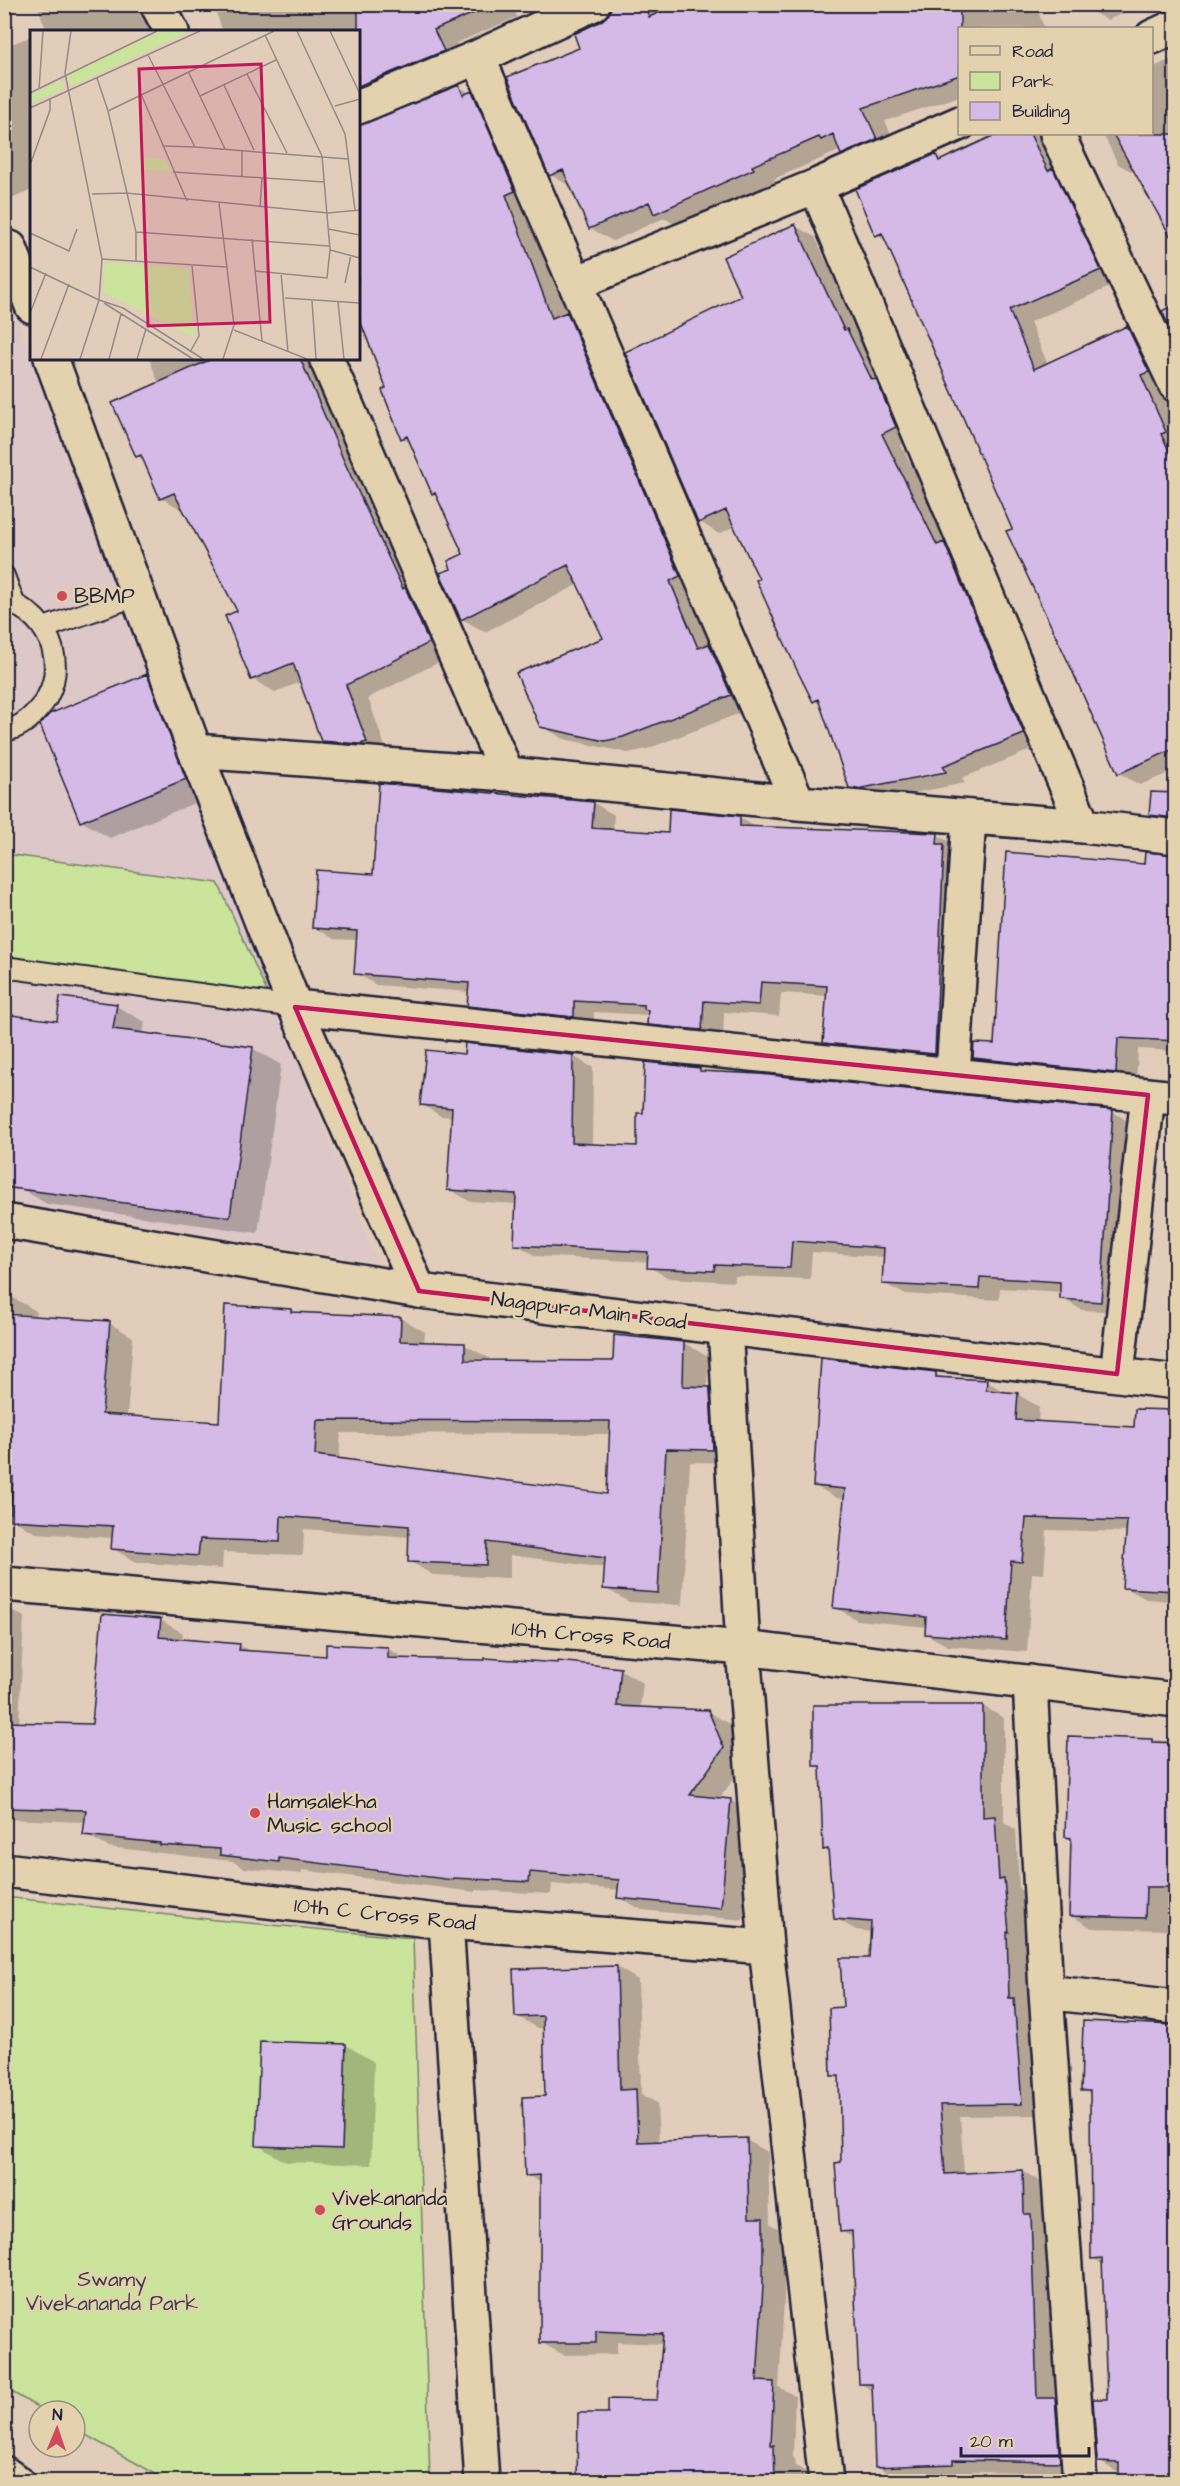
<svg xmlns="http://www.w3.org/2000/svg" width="1180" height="2486" font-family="'Architects Daughter',sans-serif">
<rect width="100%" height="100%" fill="#e1cdba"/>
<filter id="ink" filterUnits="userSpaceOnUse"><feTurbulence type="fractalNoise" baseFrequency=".0167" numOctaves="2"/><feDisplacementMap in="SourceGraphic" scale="12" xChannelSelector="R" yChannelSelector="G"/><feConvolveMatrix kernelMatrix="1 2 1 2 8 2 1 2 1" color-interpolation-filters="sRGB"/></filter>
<g filter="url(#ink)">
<path fill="#ddc7c8" d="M4,286L224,875L377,1262L5,1201Z"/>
<path fill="#cbe49b" stroke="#76836b" stroke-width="1.5" d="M5,854L218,883L275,1010L5,975Z
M4,1897L216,1920L413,1938L430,2481H168L75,2429V2411H44L5,2388Z"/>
<path fill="#0003" fill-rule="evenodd" d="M37,4H153L163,32H43L46,30Z
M213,4H512L517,17L456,43L466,64L362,118L363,126L459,87L495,106L528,208L568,314L590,327L753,708L647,749L628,753L564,739L541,726L605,639L579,584L485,632L462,619L453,569L465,555L439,497L433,493L412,444L402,438L388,389L368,335L358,330V32H223Z
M666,4H1036L1044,28H960V96L885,121L899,152L865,167L842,154L841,150L774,179L776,182L678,226L664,218L613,241L590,228L572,187L551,175L581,49L643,5L652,10Z
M1086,4H1144V5L1107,20L1087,9Z
M32,36V190L4,202V47Z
M1176,57V240L1138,175L1118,164L1103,134H1152V68Z
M1000,134H1043L1121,282L1030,322L1048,365L1127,328L1149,341L1162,388L1176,418V770L1140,785L1119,773L887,241L876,235L936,156L944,160Z
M795,226L815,237L862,340L866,342L915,438L901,445L952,548L1043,745L962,778L965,783L878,800L871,799L850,787L822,705L814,701L761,579L735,526L719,534L700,522L743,297Z
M149,358H316L451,656L368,698L388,755L345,754L322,740L301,682L275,692L252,679L239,612L184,511L162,498L145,461L137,456L159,384Z
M147,676L176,692L214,795L110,838L81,821Z
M594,803L614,815L613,831L669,834L739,817L757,828L937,835L958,846L956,1065L845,1054L824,1042L828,996L781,993L779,1016L724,1012L723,1041L669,1036L649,1024V1015L594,1012V1028L489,1017L469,1005L470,992L376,985L356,973L358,940L334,939L314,927L375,876Z
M1176,858V1051L1138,1049L1136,1084L995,1069L974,1057L996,1046L1146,866Z
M116,1006L145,1022L143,1034L252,1048L281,1065L258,1233L47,1204L20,1188H4V1016L58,1023Z
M465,1056H573L593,1068L592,1146L638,1148L644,1115L700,1069L706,1073L1113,1112L1133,1124L1121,1312L1082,1310L1061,1298L1062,1292L1000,1288L999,1300L904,1294L883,1283L885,1257L812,1252L810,1279L734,1276V1282L669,1278L649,1267V1262L536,1256L516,1244L518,1204L469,1201L449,1189L453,1117L441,1116L421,1104Z
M1176,1138V1289L1168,1285Z
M4,1296L12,1297L36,1311L35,1317L109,1323L133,1337L127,1417L220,1424L291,1310L297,1314L401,1318L425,1332L424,1343L465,1345L489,1358V1362H614L684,1343L708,1357L707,1388L733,1402L736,1463L690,1462L682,1605L629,1602L605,1588L606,1568L510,1555V1578L433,1575L409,1561L410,1537L304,1529L303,1555L223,1552L222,1569L136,1562L112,1548L113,1538L36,1533L15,1521L4,1519ZM341,1433L611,1434L609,1496L339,1460Z
M822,1360L936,1374L946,1379L987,1382L1007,1393L1017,1394L1039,1407L1038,1425L1136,1429L1176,1412V1673L1167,1669L1173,1601L1146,1599L1124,1587L1128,1532L1047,1530L1044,1574L1032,1573L1027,1652L948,1646L926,1634L927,1627L857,1620L835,1607L846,1499L837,1498L815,1486Z
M4,1606L24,1617L19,1724L93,1725L160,1620L183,1633L182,1641L239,1645L251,1652L327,1657L388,1649L407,1660L559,1664V1663L621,1670L643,1683L640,1709L708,1712L731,1725L746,1762L719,1799L730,1800L753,1814L743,1920L642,1910L619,1897L620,1890L552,1884L551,1894L475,1890V1892L302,1870L301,1874L244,1868L232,1861L108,1847L85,1834L86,1822L4,1819Z
M983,1706L1004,1718V1822L1016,1830L1019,1889L1025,1893L1029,2009L1035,2012L1042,2115L960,2116L964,2174L1023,2171L1043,2183L1044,2223L1051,2227L1057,2401L1076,2412L1080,2473L973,2471V2476L897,2478L877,2466L873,2391L860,2383L854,2238L841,2231L843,2163L841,2080L832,2075L845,2009L871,1959L872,1932L856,1930L835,1918L830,1852L824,1849L821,1769L815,1765Z
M1070,1738L1176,1741V1899H1167V1930L1092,1928L1070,1915L1072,1840L1066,1837Z
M617,1967L638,1980L641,2094L657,2103L659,2142L746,2140L768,2152L770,2224L784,2232V2299L779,2387L795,2396L793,2457L795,2459L796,2466L807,2473V2482H578L580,2414H609L659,2401L663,2344L617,2342V2354L564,2355L542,2343L541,2183L527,2175L546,2097L545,2028H538L517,2016Z
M1176,2027V2482H1120V2474L1099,2461L1108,2400L1104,2265L1092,2258L1091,2095L1083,2090Z
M346,2045L374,2062L371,2165L286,2162L257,2145Z"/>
<path fill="#d5bae8" stroke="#22223b" stroke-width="1.5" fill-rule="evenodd" d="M358,4H493V5L434,30L444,51L358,86Z
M612,4H644L649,17L679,4H960V75L863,108L877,139L841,155L833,134L821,140L819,137L752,166L754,169L654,214L649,202L589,229L563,170L549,176L507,77L579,48L574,34L601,21L609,14Z
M459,85L463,95L472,91L515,191L506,195L552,318L567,312L680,576L670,581L698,648L709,644L731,695L623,737L605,741L540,727L516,673L603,638L568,565L461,620L440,573L451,569L448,561L463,554L435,493L432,494L407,436L401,439L382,390L386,388L358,315V125Z
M997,134H1030L1048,171L1053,168L1101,270L1009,310L1034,369L1127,326L1149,372L1141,375L1166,432L1161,434L1176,465V748L1118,774L1071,668L1006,531L1012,529L882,233L875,236L855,189L936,154L939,161Z
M1113,134H1176V246Z
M795,224L844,330L847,329L872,380L876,379L896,427L882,434L937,545L944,542L1024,734L943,766L946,772L857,789L849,788L818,699L813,702L796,668L756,580L759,579L726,510L698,523L625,352L741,296L723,257Z
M1175,304V340L1162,311Z
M214,358H300L344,461L403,589L405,587L429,643L346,685L367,742L360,744L321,741L293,663L251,680L225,616L237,611L174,493L160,499L141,455L136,457L112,403Z
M147,674L186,779L80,822L40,725L49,714Z
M379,783L594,802L592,828L668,833L669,809L740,816V826L938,833L937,844H944L935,1054L823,1043L827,986L761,982L759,1005L704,1001L702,1030L647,1025L648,1010L644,1009V1005L574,1001V1017L467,1006L469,983L354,974L357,931L312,928L316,870L373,874Z
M1151,792L1176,793V818L1149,815Z
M1006,852L1144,864L1145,852L1176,855L1169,963L1176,964V1041L1118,1038L1116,1073L973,1058L974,1043L994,1044Z
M60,997L117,1004L113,1029L253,1047L230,1217L4,1187V1014L57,1021Z
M465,1043L573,1055L572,1143L637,1146V1113H643L645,1062L700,1068V1071L760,1074L1113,1110L1101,1302L1060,1299V1282L980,1277L979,1289L882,1284L884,1248L792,1241L790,1268L715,1265L714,1271L647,1268L648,1252L514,1245L516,1194L447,1190L452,1108L420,1105L426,1050L464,1054Z
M225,1305L291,1309V1312L401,1317L400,1341L465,1343V1360L613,1361L614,1335L684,1342L683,1386L710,1387L713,1450L666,1449L658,1593L603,1589L605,1558L487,1542L486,1565L408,1562L409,1526L281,1516L280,1542L200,1539L198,1556L111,1549L113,1526L10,1520L13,1476H4V1314L110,1321L102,1414L219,1422ZM317,1420L610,1421L607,1494L315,1455Z
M821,1358L936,1372V1377L987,1380L986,1390L1018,1393L1016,1420L1134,1427L1135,1409L1176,1410V1591L1122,1588L1127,1521L1026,1518L1022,1562L1011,1561L1006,1640L925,1634L926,1617L833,1608L845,1489L813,1486Z
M102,1614L161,1619L159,1637L240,1644L239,1650L326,1656V1644L388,1647V1658L485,1660V1658L558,1663V1661L621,1668L617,1706L708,1710L724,1748L690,1795L731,1799L721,1908L617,1898L619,1880L530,1872L529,1882L453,1878V1880L279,1858V1862L220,1855V1849L160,1845V1843L83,1835L86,1810L4,1808V1722L92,1724Z
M813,1705H983V1817L995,1816L999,1880L1004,1879L1009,1932H1007L1009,1998H1014L1022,2104L940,2105L945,2174L1023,2170L1024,2214H1031L1037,2398H1055L1060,2462L953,2460V2464L875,2467L872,2384H859L852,2231L840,2232L835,2163L841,2162L839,2076H831L829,2008L843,2007L840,1958H869L871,1922L834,1919L828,1849L823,1850L820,1766H813Z
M1068,1736L1152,1739V1742L1176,1743V1887H1146L1145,1918L1069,1916L1071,1838L1065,1837Z
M617,1966L620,2090L636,2089L638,2142L747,2138L749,2218H763V2286L757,2381L774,2382L771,2445H774L775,2481H577L578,2413H608V2399L657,2400L663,2334L596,2331V2343H540V2175L525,2176L522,2097L545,2096L543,2016L515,2017L513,1969Z
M1083,2021L1176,2025V2481H1119V2463L1097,2462L1093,2399H1107L1102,2258L1091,2259L1090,2091H1081Z
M260,2041L346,2044L342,2149L256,2146Z"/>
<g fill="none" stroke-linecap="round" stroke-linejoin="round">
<defs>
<path id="service" d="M4,576L14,603
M4,601C54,614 72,676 36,712C28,721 17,729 4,731
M44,628L138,595
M4,967L295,1007"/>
<path id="minor" d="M157,4L172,32
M1152,37L1176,26
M478,57L798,803
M358,107L478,57L593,4
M1057,134L1176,385
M816,186L1083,826
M10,248L32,306
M576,283L816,186L960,123
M51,358L195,751L295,1007L419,1291
M326,358L507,774L798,803L1083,826L1176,837
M195,751L507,774
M295,1007L1176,1098
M953,1075L969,817
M725,1326L743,1648L766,1947L826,2482
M1117,1374L1148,1095
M4,1584L743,1648L1176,1700
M1030,1682L1046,1992L1080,2482
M4,1870L446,1922L766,1947
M446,1922L482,2482
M1046,1992L1176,2007"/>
<path id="tertiary" d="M4,1221L419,1291L1176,1382"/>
<path id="secondary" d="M4,2473L17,2482"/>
</defs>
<use href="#service" stroke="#22223b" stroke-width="24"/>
<use href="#minor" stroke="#22223b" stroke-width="38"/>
<use href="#tertiary" stroke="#22223b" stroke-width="38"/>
<use href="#secondary" stroke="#22223b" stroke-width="38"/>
<use href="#service" stroke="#e4d2af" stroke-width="20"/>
<use href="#minor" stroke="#e4d2af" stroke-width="33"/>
<use href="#tertiary" stroke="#e4d2af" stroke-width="33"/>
<use href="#secondary" stroke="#e4d2af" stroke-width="33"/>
</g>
</g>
<path fill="none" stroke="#c2185b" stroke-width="4.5" stroke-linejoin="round" d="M295,1007L1148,1095L1117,1374L419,1291Z"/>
<g fill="#d1495b" stroke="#e4d2af" stroke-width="2">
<circle cx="62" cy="596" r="6"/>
<circle cx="255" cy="1813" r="6"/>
<circle cx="320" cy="2210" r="6"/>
</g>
<g text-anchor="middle" stroke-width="5" stroke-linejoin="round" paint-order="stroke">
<g font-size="21" fill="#22223b" stroke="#e4d2af" text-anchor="start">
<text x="74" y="603">BBMP</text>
<text x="267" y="1808">Hamsalekha<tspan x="267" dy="24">Music school</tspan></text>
<text x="332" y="2205">Vivekananda<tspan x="332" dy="24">Grounds</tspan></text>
</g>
<g font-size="21" fill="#22223b" stroke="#e4d2af">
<text transform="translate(589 1310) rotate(7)" y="7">Nagapura Main Road</text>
<text transform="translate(591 1635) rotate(5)" y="7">10th Cross Road</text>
<text transform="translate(385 1914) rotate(6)" y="7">10th C Cross Road</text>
</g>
<g font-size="21" fill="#3b3f49" stroke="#e4d2af">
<text x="112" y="2286">Swamy<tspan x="112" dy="24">Vivekananda Park</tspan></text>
</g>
</g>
<g transform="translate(30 30)">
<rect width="330" height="330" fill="#e1cdba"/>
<path d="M132,1H161L42,56L36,45ZM31,51L33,59L0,74V65ZM111,127L135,129L141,142L110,139ZM75,232L159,238L164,307L73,262Z" fill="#cbe49b"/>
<path fill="none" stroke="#958987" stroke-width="1.5" d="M267,1L315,104L325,180M300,1L330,64M118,25L165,117L318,129M35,43L41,1M35,43L72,229L69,270L50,329M159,43L195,119M217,44L257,123M67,48L78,81M194,55L224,120M9,59L13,1M0,63L127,1M111,64L157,171M170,66L246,30M305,76L330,69M0,78L170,1M132,116L165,117M0,135L20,80V68M143,142L294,152M212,146V120M62,164L96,163L298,183L330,180M189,173L204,295L193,329M230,177L232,148M298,199L330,205M106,202L299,216M0,203L39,221L47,199M222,209L232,311M300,220L330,228M72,229L196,237M106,231V202L78,81L244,1M0,237L69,270M225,241L297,248L300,220L292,126L235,5M251,243L258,322M315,253L321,225M255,268L330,273M69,270L93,278L173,329M282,271L286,329M308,272L314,329M74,273L163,329M0,283L16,243M204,300L277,329M160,322L169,306L162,236M11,329L39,254M79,329L91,284M107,329L116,299"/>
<path fill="#c2185b" fill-opacity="0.15" stroke="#c2185b" stroke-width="3" d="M231,34L240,292L118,296L109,39Z"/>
<rect width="330" height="330" fill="none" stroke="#22223b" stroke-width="3"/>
</g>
<rect width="1180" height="2486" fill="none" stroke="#e4d2af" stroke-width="24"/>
<rect x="12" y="12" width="1156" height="2462" fill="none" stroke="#22223b" stroke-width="2" filter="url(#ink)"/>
<rect x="958" y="27" width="195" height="108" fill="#e4d2af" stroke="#968c81" stroke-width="1.5"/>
<rect x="970" y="46" width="30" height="9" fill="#e4d2af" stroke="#968c81" stroke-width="1.5"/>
<text x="1012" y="57" font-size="18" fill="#22223b">Road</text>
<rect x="970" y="72" width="30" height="18" fill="#cbe49b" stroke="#968c81" stroke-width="1.5"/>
<text x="1012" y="87" font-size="18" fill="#22223b">Park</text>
<rect x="970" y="102" width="30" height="18" fill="#d5bae8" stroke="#968c81" stroke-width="1.5"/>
<text x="1012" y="117" font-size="18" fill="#22223b">Building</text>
<g transform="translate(57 2429) rotate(2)"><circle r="28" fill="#e4d2af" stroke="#968c81" stroke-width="1.5"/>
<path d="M0-4.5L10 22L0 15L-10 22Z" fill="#d1495b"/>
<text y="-9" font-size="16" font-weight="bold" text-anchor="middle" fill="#22223b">N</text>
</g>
<path d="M961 2447v9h128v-9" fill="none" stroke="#22223b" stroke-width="3"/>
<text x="970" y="2447" font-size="18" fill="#22223b" stroke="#e4d2af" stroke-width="4.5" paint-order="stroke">20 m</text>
</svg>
